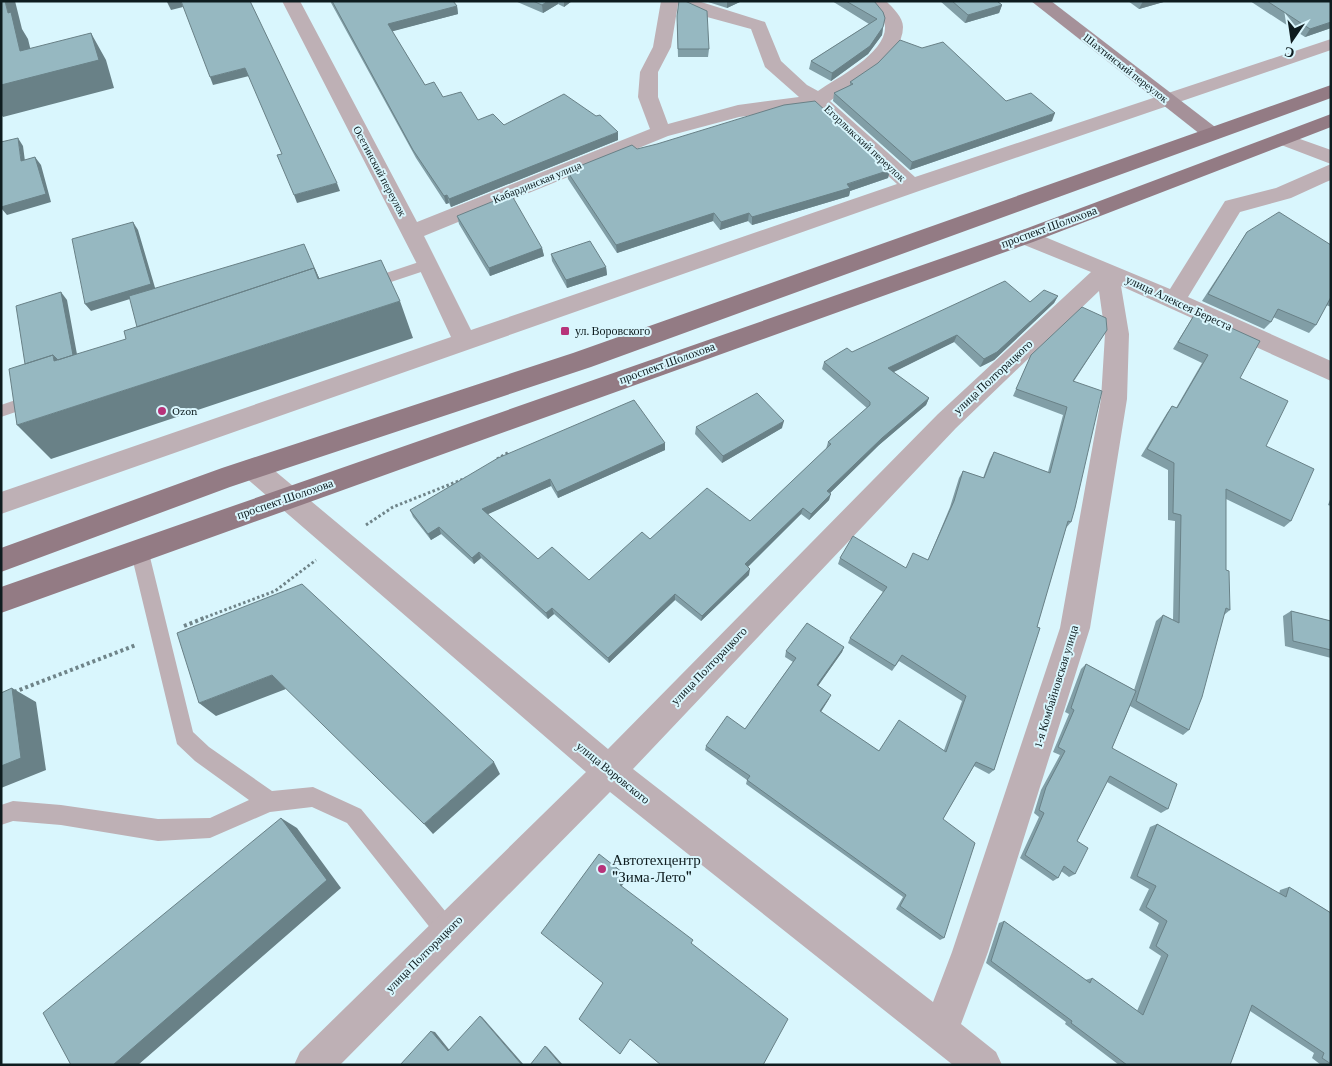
<svg xmlns="http://www.w3.org/2000/svg" width="1332" height="1066" font-family="'Crimson Pro',serif">
<rect width="100%" height="100%" fill="#d9f6fd"/>
<g fill="none" stroke-linecap="round" stroke-linejoin="round">
<path stroke="#6f8489" stroke-width="3" stroke-dasharray="2.5 2.5" stroke-linecap="butt" d="M497,459L509,452
M366,525L393,507L466,478
M201,619L275,591L316,560"/>
<path stroke="#6f8489" stroke-width="4" stroke-dasharray="3 3" stroke-linecap="butt" d="M184,626L204,618
M14,692L136,645"/>
<path fill="#beb0b5" fill-rule="evenodd" d="M428,259L433,260L435,264L433,268L367,290L362,289L360,285L362,281Z
M36,393L42,395L44,399L42,403L1,417V405Z
M139,541L145,544L148,549L193,732L209,747L272,791L313,787L361,809L455,923L458,931L455,939L447,942L439,939L347,823L312,807L270,812L210,838L158,841L61,825L13,821L1,825V805L13,801L61,805L158,819L210,818L249,800L195,761L177,744L130,549L133,544Z"/>
<path fill="#beb0b5" fill-rule="evenodd" d="M282,1H300L417,222L650,129L638,97L640,72L653,47L661,1H698L765,22L781,61L807,85L818,91C837,78 887,53 885,26C884,16 873,9 867,1H886C893,8 903,17 903,27C903,59 853,84 830,101L915,177L1331,39V50L919,191L1,514V492L451,337L417,264ZM678,4L696,14L751,29L765,67L799,97L738,105L668,124L658,97V72L671,47ZM814,107L897,184L471,330L424,236L668,136L739,117Z
M1283,133L1331,150V164L1276,143L1273,139L1276,135Z
M1331,164V180L1326,182L1291,198L1240,212L1188,297L1331,361V381L1121,286L1129,334L1127,399L1090,628L988,952L961,1024L996,1052L1002,1065H953L610,792L340,1065H294L300,1052L586,772L245,477L241,469L245,461L254,458L263,461L608,749L938,414L1091,272L1017,242L1014,237L1017,232L1025,229L1033,232L1170,289L1225,201L1276,188ZM1099,291L1105,334L1101,399L1060,628L952,952L933,1002L633,769L956,428Z"/>
<path fill="#a59199" fill-rule="evenodd" d="M1031,1H1051L1219,130L1222,134L1219,138L1212,140L1205,138Z"/>
<path fill="#937b84" fill-rule="evenodd" d="M1331,85V98L591,367L230,487L1,572V548L222,468L573,353Z
M1331,114V127L1033,242L1,613V587L1017,232Z"/>
</g>
<path fill="#819ea6" d="M330,1H453L457,6L458,14L392,31L425,85L478,120L504,125L618,140L451,207L449,203L446,204L416,158Z
M515,1H572L564,7L558,4L543,13Z
M705,1H742L727,8Z
M832,1H874L883,27L882,35L868,54L831,81L809,69L811,61L869,24Z
M940,1H997L1002,5L999,13L965,23Z
M1128,1H1167L1139,9Z
M1250,1H1331V28L1305,37Z
M677,24L709,49L708,57H678Z
M850,82L1006,101L1052,121L910,170L833,101L834,93L850,86Z
M637,149L890,170L888,178L850,191L849,196L752,225L748,221L720,230L713,221L617,253L568,179L567,171Z
M457,216L542,248L544,256L490,276L459,224Z
M1247,232L1331,245V307L1326,305L1316,325L1309,333L1273,317L1271,322L1264,329L1202,301Z
M551,254L606,267L607,275L567,288L552,261Z
M1058,296L1054,303L994,360L980,367L954,342L893,372L929,398L926,405L879,445L830,493L829,500L809,520L801,514L747,567L749,575L701,621L675,600L609,663L554,614L548,619L481,558L474,564L441,534L431,540L413,517L410,510L665,443V450L558,498L551,486L487,514L538,559L589,580L650,539L750,521L826,449L828,442L867,408L822,369L824,362L852,352L1030,302Z
M1196,312L1240,378L1266,446L1291,521L1284,527L1226,499V570L1230,610L1224,615L1189,730L1183,735L1130,706L1112,748L1168,809L1161,813L1107,782L1077,841L1075,874L1069,877L1061,871L1058,878L1053,881L1020,858L1039,817L1034,813L1041,790L1060,755L1053,752L1069,714L1065,712L1081,669L1086,664L1134,690L1156,621L1163,615L1173,620L1175,521L1168,520V470L1141,456L1167,413L1172,406L1176,408L1202,363L1173,349Z
M1107,330L1074,381L1071,522L1066,528L994,770L989,774L974,766L943,819L944,938L940,940L896,909L903,897L746,784L747,780L705,750L706,746L745,729L793,662L785,657L786,651L844,647L842,652L818,686L829,699L821,712L879,751L944,750L962,701L899,661L892,671L848,643L850,638L883,592L838,564L840,558L906,568L928,560L950,507L959,478L963,471L983,478L990,459L994,452L1048,472L1063,415L1013,396L1031,355Z
M696,427L782,428L722,463L695,434Z
M1331,497V506L1328,505Z
M1291,611L1331,621V658L1285,646L1283,616Z
M1157,824L1279,894L1280,890L1289,887L1331,913V1065H1321L1312,1058L1314,1053L1250,1011L1230,1065H1119L1065,1024L1066,1022L986,963L999,923L1004,921L1085,980L1092,978L1137,1011L1161,956L1149,948L1159,923L1139,910L1149,889L1130,878L1150,827Z"/>
<path fill="#698187" d="M5,1H15L22,29L28,39L37,76L91,33L106,60L114,88L3,117L1,114V85L20,51L8,13Z
M169,1H181L183,7L171,10L167,2Z
M548,1H558V4L543,13L542,5Z
M564,1H572L564,7Z
M727,1H742L727,8Z
M1143,1H1167L1139,9Z
M1002,5L999,13L965,23L968,15Z
M457,6L458,14L390,32L388,24Z
M1331,22V28L1305,37L1310,29Z
M883,27L882,35L868,54L831,81L832,73Z
M245,68L249,76L213,85L210,77Z
M1055,113L1052,121L910,170L912,162Z
M618,132V140L451,207L449,199Z
M18,138L23,146L26,169L21,161Z
M35,157L41,165L51,202L7,215L1,208V207Z
M890,170L888,178L850,191L849,196L752,225V217Z
M337,183L340,191L297,203L294,195Z
M447,195L449,203L446,204L444,196Z
M714,213L713,221L617,253L616,245Z
M749,213L748,221L720,230L721,222Z
M133,222L138,230L156,291L91,311L85,304Z
M542,248L544,256L490,276L489,268Z
M606,267L607,275L567,288L566,280Z
M61,292L67,300L81,376L54,361L53,355Z
M1058,296L1054,303L994,360L980,367L984,359Z
M400,301L413,338L51,459L17,425Z
M957,335L954,342L886,376L888,368Z
M929,398L926,405L879,445L825,498L827,491L882,438Z
M784,421L782,428L722,463L723,456Z
M665,443V450L558,498L557,492Z
M550,479L551,486L484,516L482,509Z
M831,494L829,500L809,520L811,514Z
M803,508L801,514L744,571L745,564Z
M439,527L441,534L431,540L428,534Z
M479,552L481,558L474,564L472,558Z
M750,569L749,575L701,621L702,616Z
M675,594V600L609,663L608,658Z
M552,608L554,614L548,619L546,613Z
M844,647L842,652L815,690L817,685Z
M272,675L286,689L216,716L199,703Z
M12,688L36,702L46,770L1,788V766Z
M831,695L829,699L818,716L820,711Z
M494,762L500,774L433,834L424,824Z
M281,818L297,828L341,888L138,1065H113Z
M627,876V879L621,887L620,885Z
M480,1016L482,1017L524,1065H522Z
M431,1031L435,1032L451,1052L448,1051Z
M545,1046L547,1047L563,1065H561Z"/>
<path fill="#96b8c1" stroke="#698187" d="M1,1H5L8,13L11,12L20,51L91,33L99,60L1,85Z
M181,1H250L337,183L294,195L277,155L282,154L245,68L210,77Z
M332,1H453L457,6L388,24L425,85L434,82L443,97L461,92L478,120L493,114L504,125L564,94L596,116L600,115L618,132L449,199L447,195L444,196L413,150Z
M533,1H548L542,5Z
M679,1H685L707,11L709,49H678L677,16Z
M846,1H874L883,12L885,18L883,27L870,46L832,73L811,61L877,19Z
M952,1H997L1002,5L968,15Z
M1267,1H1331V22L1310,29Z
M900,40L922,48L943,42L1006,101L1031,93L1055,113L912,162L834,93L853,84L850,82L878,63Z
M815,101L890,170L847,184L850,188L752,217L749,213L721,222L714,213L616,245L567,171L632,145L637,149L657,144L784,105Z
M18,138L21,161L35,157L46,194L1,207V142Z
M511,194L542,248L489,268L457,216Z
M1279,212L1331,245V297L1316,325L1278,309L1271,322L1208,294L1247,232Z
M133,222L151,284L85,304L72,239Z
M590,241L606,267L566,280L551,254Z
M304,244L319,279L314,268L137,327L129,296Z
M381,260L400,301L17,425L9,369L53,355L54,361L126,339L124,331L314,268L318,279Z
M1005,281L1030,302L1044,290L1058,296L997,352L984,359L957,335L888,368L929,398L882,438L827,491L831,494L811,514L803,508L745,564L750,569L702,616L675,594L608,658L552,608L546,613L479,552L472,558L439,527L428,534L410,510L498,458L634,400L665,443L557,492L550,479L482,509L538,559L552,547L589,580L642,532L650,539L707,488L750,521L831,444L828,442L870,405V402L824,362L847,348L852,352Z
M61,292L73,355L58,360L53,355L25,364L16,306Z
M1082,307L1106,318L1107,330L1073,381L1102,391L1075,508L1071,522L1068,521L1037,627L1040,628L994,770L976,762L943,819L975,843L944,938L900,906L906,895L747,780L750,776L706,746L727,716L745,729L796,658L786,651L807,623L844,647L817,685L831,695L820,711L879,751L899,720L946,752L966,696L902,655L895,666L850,638L887,587L840,558L853,536L906,568L913,553L928,560L954,501L963,471L984,478L994,452L1050,473L1067,407L1016,389L1031,355Z
M1196,312L1260,341L1240,378L1288,401L1266,446L1314,469L1291,521L1226,489V570L1229,571L1230,610L1226,608L1202,697L1189,730L1136,701L1163,615L1179,623L1181,515L1173,513L1174,463L1147,449L1172,406L1177,408L1208,355L1178,342Z
M757,393L784,421L723,456L696,427Z
M302,584L494,762L424,824L272,675L199,703L177,633Z
M1291,611L1331,621V650L1293,641Z
M1086,664L1136,691L1112,748L1177,784L1168,809L1110,776L1077,841L1088,848L1075,874L1064,866L1058,878L1025,855L1044,813L1039,810L1046,787L1065,751L1058,747L1074,710L1071,708Z
M12,688L21,758L1,766V693Z
M281,818L327,880L113,1065H71L43,1013Z
M1157,824L1286,897L1289,887L1331,913V1064L1322,1058L1324,1053L1252,1005L1230,1065H1127L1071,1023L1072,1021L991,961L1004,921L1090,983L1092,978L1143,1015L1168,955L1156,946L1167,921L1146,907L1156,886L1137,876Z
M599,854L627,876L620,885L693,940L691,943L788,1019L763,1065H661L630,1039L620,1054L579,1019L603,983L541,933Z
M480,1016L522,1065H400L431,1031L448,1051Z
M545,1046L561,1065H530Z"/>
<g fill="#b7337a" stroke="#d9f6fd" stroke-width="2">
<rect x="560" y="326" width="10" height="10" rx="2.5"/>
<circle cx="162" cy="411" r="5"/>
<circle cx="602" cy="869" r="5"/>
</g>
<g text-anchor="middle" stroke-width="4" stroke-linejoin="round" paint-order="stroke">
<g font-size="11" fill="#0e1c1f" stroke="#d9f6fd">
<text transform="translate(1126 68) rotate(38)" y="4">Шахтинский переулок</text>
<text transform="translate(865 143) rotate(43)" y="4">Егорлыкский переулок</text>
<text transform="translate(380 171) rotate(62)" y="4">Осетинский переулок</text>
<text transform="translate(537 182) rotate(-22)" y="4">Кабардинская улица</text>
</g>
<g font-size="12" fill="#0e1c1f" stroke="#d9f6fd">
<text transform="translate(1049 227) rotate(-20)" y="4">проспект Шолохова</text>
<text transform="translate(1179 303) rotate(25)" y="4">улица Алексея Береста</text>
<text transform="translate(667 363) rotate(-20)" y="4">проспект Шолохова</text>
<text transform="translate(993 377) rotate(-43)" y="4">улица Полторацкого</text>
<text transform="translate(285 499) rotate(-19)" y="4">проспект Шолохова</text>
<text transform="translate(709 666) rotate(-46)" y="4">улица Полторацкого</text>
<text transform="translate(1056 686) rotate(-73)" y="4">1-я Комбайновская улица</text>
<text transform="translate(613 773) rotate(39)" y="4">улица Воровского</text>
<text transform="translate(424 954) rotate(-45)" y="4">улица Полторацкого</text>
</g>
<g font-size="12" fill="#0e1c1f" stroke="#d9f6fd" text-anchor="start">
<text x="575" y="335">ул. Воровского</text>
<text x="172" y="415">Ozon</text>
</g>
<g font-size="15" fill="#0e1c1f" stroke="#d9f6fd" text-anchor="start">
<text x="612" y="865">Автотехцентр<tspan x="612" dy="17">"Зима-Лето"</tspan></text>
</g>
</g>
<rect width="1332" height="1066" fill="none" stroke="#0e1c1f" stroke-width="5"/>
<g transform="translate(1292 40) rotate(193)" stroke="#d9f6fd" stroke-width="4" paint-order="stroke">
<path d="M0-4L9 19L0 12L-9 19Z" fill="#0e1c1f"/>
<text y="-8" font-size="14" font-weight="bold" text-anchor="middle" fill="#0e1c1f">С</text>
</g>
</svg>
